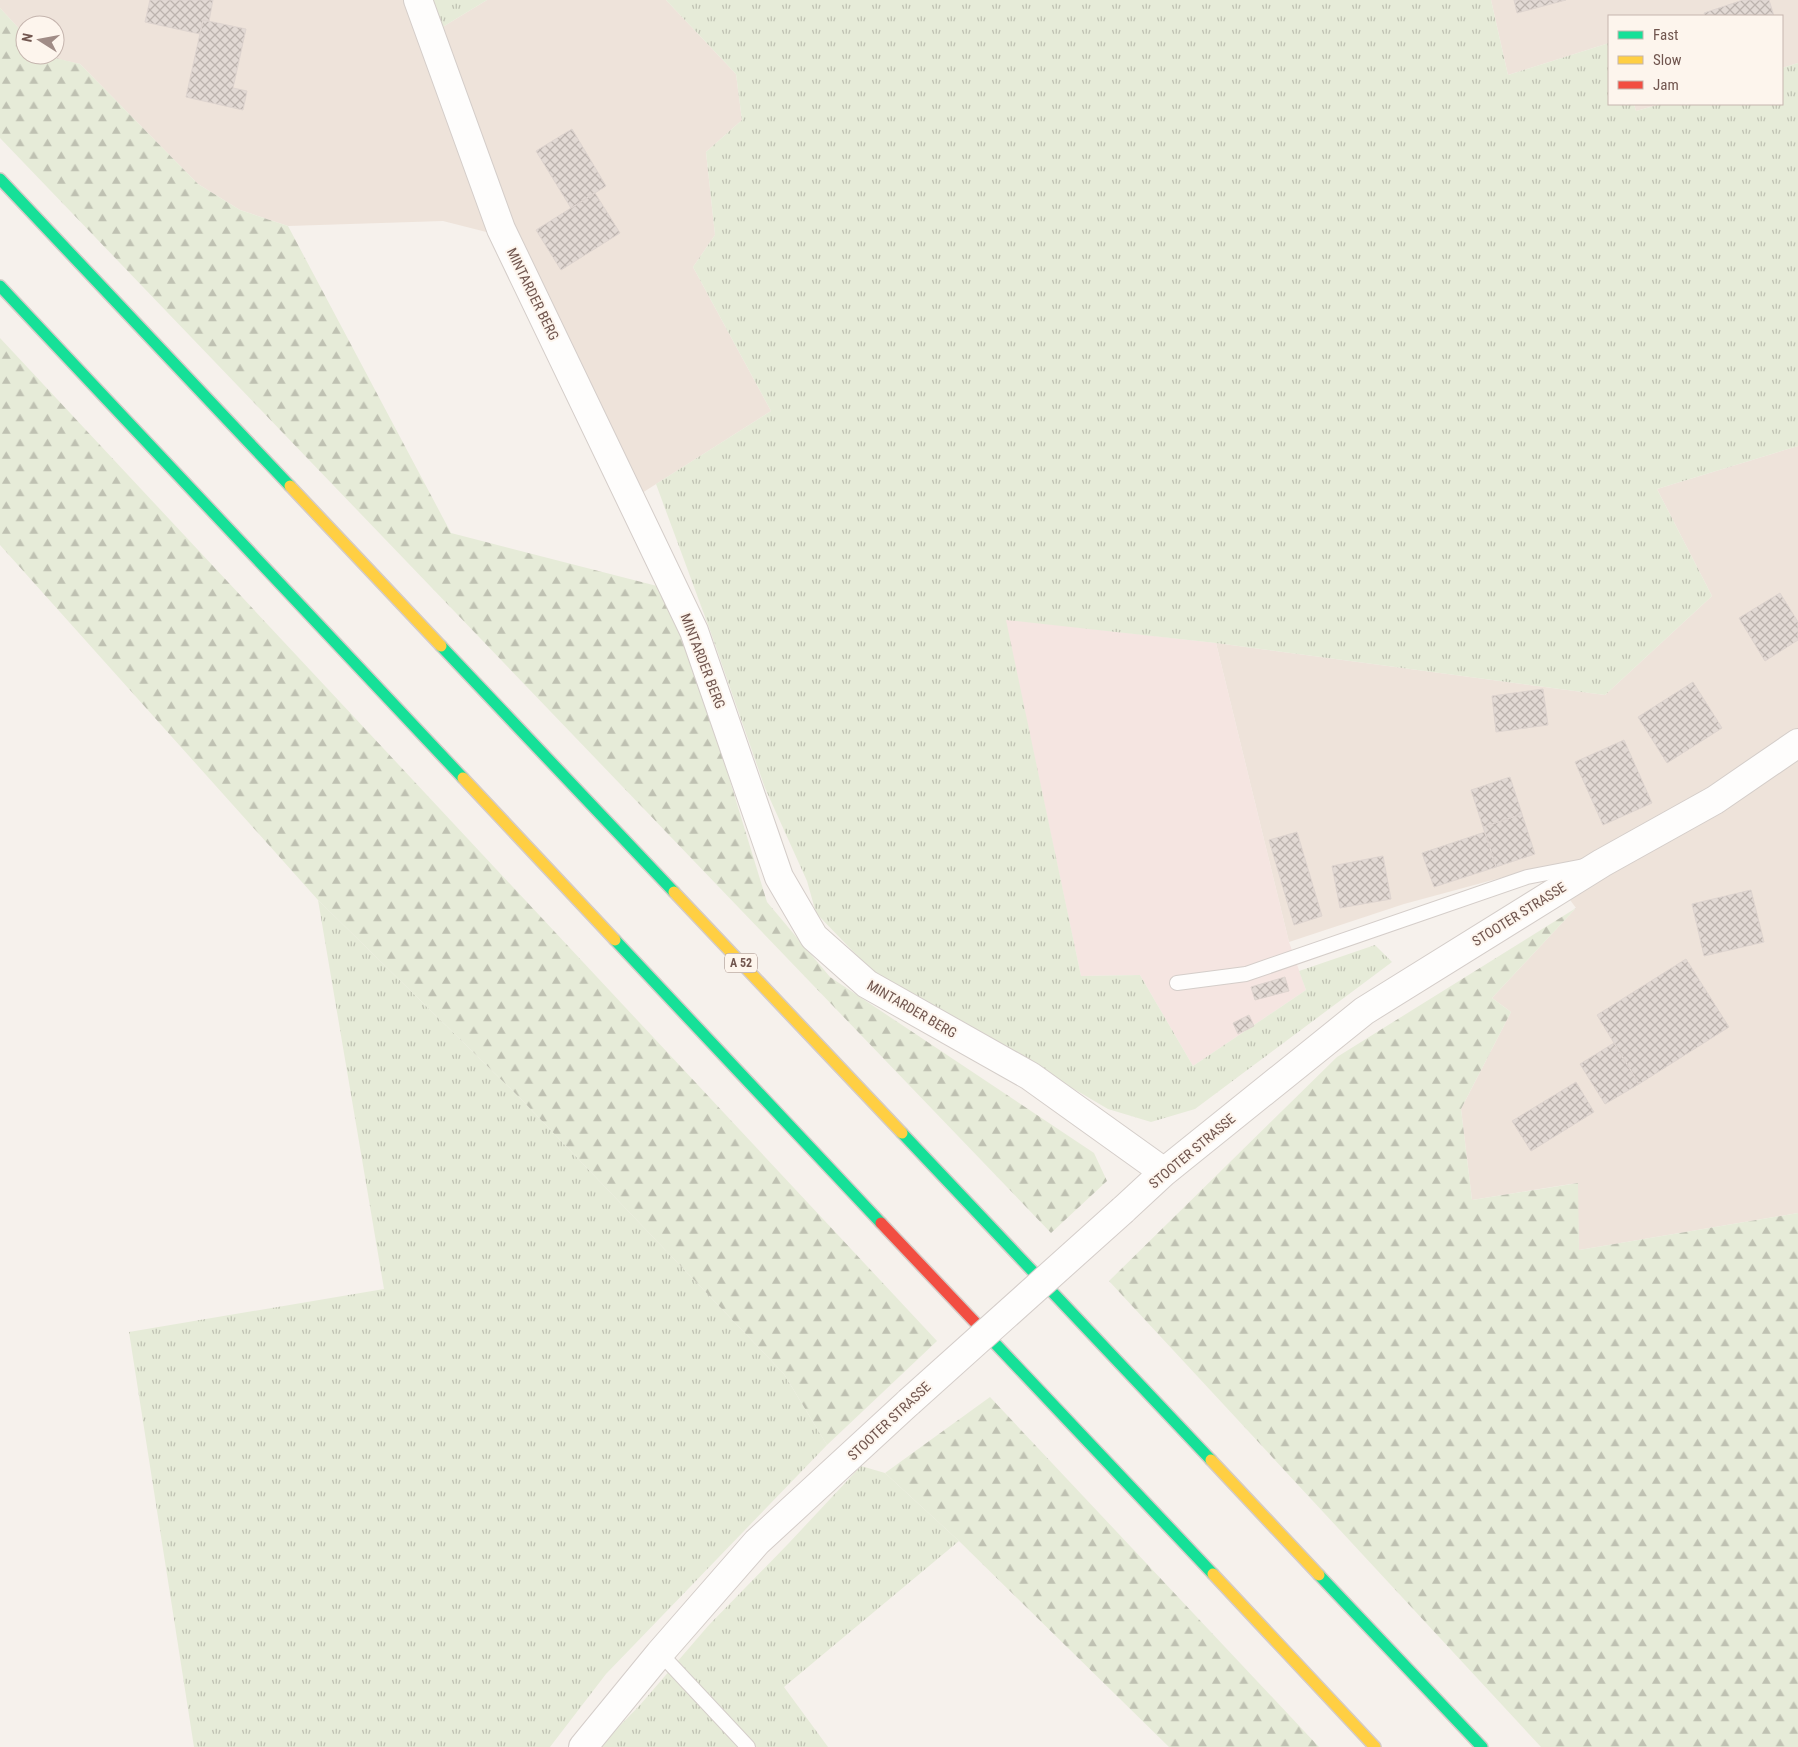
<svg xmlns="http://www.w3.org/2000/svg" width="1798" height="1747" font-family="'Roboto Condensed',sans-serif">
<defs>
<pattern id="grass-tufts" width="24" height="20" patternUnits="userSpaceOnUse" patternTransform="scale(1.25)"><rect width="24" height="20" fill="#e6ebd8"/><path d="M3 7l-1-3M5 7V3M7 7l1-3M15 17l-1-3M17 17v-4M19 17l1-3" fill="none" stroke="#bfc1b2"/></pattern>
<pattern id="forest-firs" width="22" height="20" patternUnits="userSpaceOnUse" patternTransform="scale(1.25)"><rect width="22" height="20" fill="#e6ebd8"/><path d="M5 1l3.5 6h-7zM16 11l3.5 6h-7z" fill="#bfc1b2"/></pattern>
<pattern id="building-cross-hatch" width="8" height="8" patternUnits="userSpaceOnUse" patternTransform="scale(1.25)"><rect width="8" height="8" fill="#e2d9d4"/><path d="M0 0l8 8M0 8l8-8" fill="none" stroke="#bcb3ae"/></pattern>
</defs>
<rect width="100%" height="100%" fill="#f6f1ec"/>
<path fill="#eee3da" d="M0,0H407L441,28L487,0H666L736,74L742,120L706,152L715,235L693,267L771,411L642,493L518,240L443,221L288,226L240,210L198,184L80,64L44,56L43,55H55V25H25V35L0,8Z
M1491,0H1798V63L1782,68V16H1609V43L1508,75Z
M1634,104H1661L1636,111Z
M1798,446V1213L1579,1250L1577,1183L1472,1200L1461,1109L1511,1012L1492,998L1576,908L1545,866L1404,904L1289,942L1216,643L1605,695L1712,596L1657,489Z"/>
<path fill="#f5e5e1" d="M1005,619L1216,643L1289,942L1306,990L1193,1066L1140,975L1081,976Z"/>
<path fill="url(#grass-tufts)" d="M431,0H487L441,28Z
M666,0H1491L1508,75L1609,43V104H1634L1636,111L1661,104H1782V68L1798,63V446L1657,489L1712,596L1605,695L1216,643L1006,620L1081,976L1140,975L1193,1066L1306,990L1299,971L1375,945L1392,962L1195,1109L1151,1122L1108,1109L871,970L816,913L807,881L765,788L711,633L656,484L771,411L693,267L715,235L706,152L742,120L736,74Z
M318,900L521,1099L784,1374L827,1445L606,1674L550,1747H194L129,1332L384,1289Z
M861,1466L885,1473L959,1541L784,1687L828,1747H599L640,1705L708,1626L788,1544Z"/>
<path fill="url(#forest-firs)" d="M0,8L25,35V55H43L80,64L198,184L240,210L288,226L451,533L657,586L686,637L767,902L830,977L1094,1153L1107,1181L1051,1233L0,138Z
M0,338L937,1341L827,1445L784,1374L521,1099L318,900L0,545Z
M1576,908L1492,998L1511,1012L1461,1109L1472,1200L1578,1183L1579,1250L1798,1213V1747H1541L1109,1281L1337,1057Z
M990,1397L1319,1747H1169L959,1541L885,1473Z"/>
<path fill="url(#building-cross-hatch)" stroke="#ded4cf" d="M150,0H213L209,21L203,20L200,34L145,22Z
M1514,0H1566L1517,13Z
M1743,0H1769L1774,16H1705L1704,13Z
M203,20L246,29L233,88L247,91L243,110L186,97Z
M572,129L606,186L571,208L536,151Z
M595,193L620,233L561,270L536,230Z
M1780,593L1798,622V640L1765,661L1739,618Z
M1693,682L1722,728L1667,763L1638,717Z
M1543,689L1548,725L1496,732L1492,696Z
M1624,740L1652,803L1603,825L1575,762Z
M1510,777L1522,814L1483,827L1471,790Z
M1522,814L1535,854L1496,867L1483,827Z
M1297,832L1322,916L1294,925L1269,840Z
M1485,832L1496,867L1434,887L1422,853Z
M1383,856L1391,899L1340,908L1332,866Z
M1751,890L1764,942L1704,956L1692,904Z
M1686,959L1729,1027L1639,1084L1597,1015Z
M1285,977L1289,991L1255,1000L1251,987Z
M1249,1015L1254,1026L1238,1034L1233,1023Z
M1614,1043L1639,1084L1605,1104L1580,1064Z
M1576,1082L1594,1112L1531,1151L1512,1121Z"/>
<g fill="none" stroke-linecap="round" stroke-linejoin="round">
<defs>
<path id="lane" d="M1177,983L1246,974L1527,877L1584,866
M660,1653L748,1747"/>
<path id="street" d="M418,0L501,229L694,631L779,877L814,937L867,984L1030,1076L1164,1172
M1123,1210L1164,1172L1364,1011L1602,863L1715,800L1798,743
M583,1747L660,1653L757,1542L909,1402"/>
<path id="fast" d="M0,179L290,486
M0,286L463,778
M441,646L674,892
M615,940L881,1223
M902,1133L1211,1460
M989,1337L1213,1574
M1319,1575L1482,1747"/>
<path id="slow" d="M290,486L441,646
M463,778L615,940
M674,892L902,1133
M1211,1460L1319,1575
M1213,1574L1375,1747"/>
<path id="jam" d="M881,1223L989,1337"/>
</defs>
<use href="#lane" stroke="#d4cdc9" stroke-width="16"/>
<use href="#street" stroke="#d4cdc9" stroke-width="30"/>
<use href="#fast" stroke="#d4cbc7" stroke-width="14"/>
<use href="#slow" stroke="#d4cbc7" stroke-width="14"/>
<use href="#jam" stroke="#d4cbc7" stroke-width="14"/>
<use href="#lane" stroke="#fefdfc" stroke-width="14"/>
<use href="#street" stroke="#fefdfc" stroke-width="28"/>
<use href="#fast" stroke="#16e098" stroke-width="11"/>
<use href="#slow" stroke="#ffcf43" stroke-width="11"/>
<use href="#jam" stroke="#f24e42" stroke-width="11"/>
<defs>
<path id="street-bridge" d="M909,1402L1123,1210"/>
</defs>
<use href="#street-bridge" stroke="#d4cdc9" stroke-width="30" stroke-linecap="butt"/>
<use href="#street-bridge" stroke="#fefdfc" stroke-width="28"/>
</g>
<g text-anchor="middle" stroke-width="4" stroke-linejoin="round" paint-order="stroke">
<rect fill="#fdf5ed" stroke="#9b867e" stroke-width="1" x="725" y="953.5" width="32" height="19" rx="4"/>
<g font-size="12" font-weight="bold" fill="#71564f">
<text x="741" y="967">A 52</text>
</g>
<g font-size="14" fill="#71564f" stroke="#fdf5ed">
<text transform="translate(533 294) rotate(64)" y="5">MINTARDER BERG</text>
<text transform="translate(703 661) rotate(69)" y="5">MINTARDER BERG</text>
<text transform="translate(1519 914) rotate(-32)" y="5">STOOTER STRASSE</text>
<text transform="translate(912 1009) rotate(30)" y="5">MINTARDER BERG</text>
<text transform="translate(1192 1151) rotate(-40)" y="5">STOOTER STRASSE</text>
<text transform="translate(889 1421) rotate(-43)" y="5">STOOTER STRASSE</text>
</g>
</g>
<rect x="1608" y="15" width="175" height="90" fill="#fdf5ed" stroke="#c5b5ae"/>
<rect x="1618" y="31" width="25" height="8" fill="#16e098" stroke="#c5b5ae"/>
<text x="1653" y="40" font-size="15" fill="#71564f">Fast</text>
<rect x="1618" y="56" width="25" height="8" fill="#ffcf43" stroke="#c5b5ae"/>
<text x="1653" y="65" font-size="15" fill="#71564f">Slow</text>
<rect x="1618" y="81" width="25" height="8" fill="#f24e42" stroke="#c5b5ae"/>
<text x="1653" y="90" font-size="15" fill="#71564f">Jam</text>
<g transform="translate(40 40) rotate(281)"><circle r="24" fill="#fdf5ed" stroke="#c5b5ae"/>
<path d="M0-4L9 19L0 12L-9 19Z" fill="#a08c86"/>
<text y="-8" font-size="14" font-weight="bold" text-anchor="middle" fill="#71564f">N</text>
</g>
</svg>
